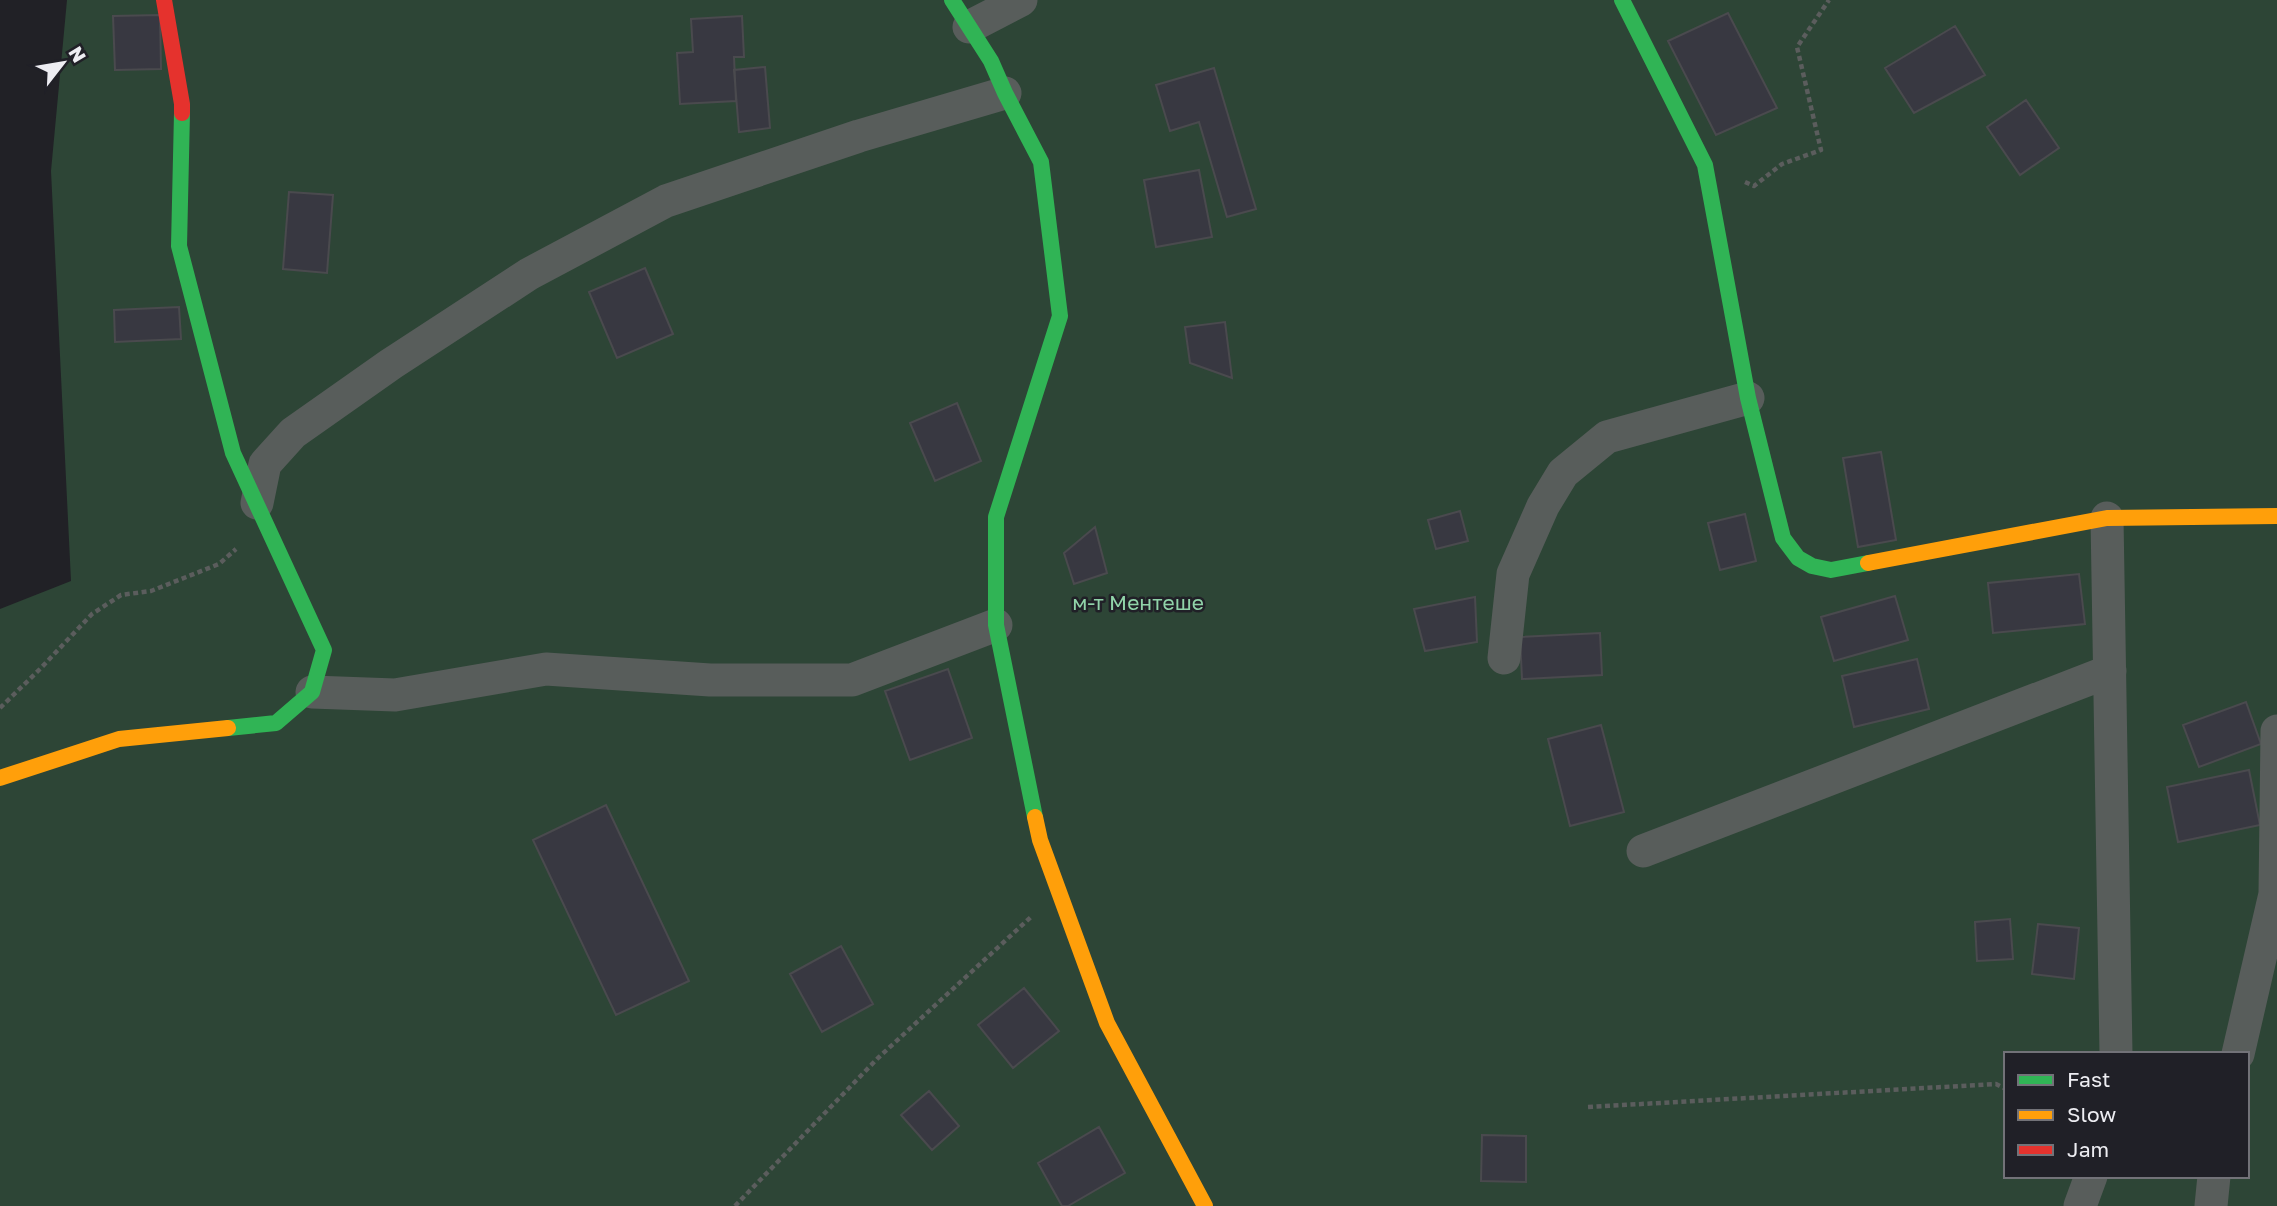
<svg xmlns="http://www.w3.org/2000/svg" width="2277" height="1206" font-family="'Golos Text',sans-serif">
<rect width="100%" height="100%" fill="#212126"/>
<path fill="#2d4536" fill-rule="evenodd" d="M67,0H2277V1206H0V609L71,581L51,171ZM2006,1054H2247V1176H2006Z"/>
<path fill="#383841" stroke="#4a4a4e" stroke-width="2" d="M1728,13L1777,108L1716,135L1668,41Z
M160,15L161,69L115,70L113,16Z
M742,16L744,57H734L736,101L680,104L677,53L693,52L691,19Z
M1955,26L1985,75L1914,113L1885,68Z
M765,67L770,128L739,132L734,70Z
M1214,68L1256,209L1227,217L1199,122L1170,131L1156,85Z
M2026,100L2059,148L2020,175L1987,127Z
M1199,170L1212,237L1156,247L1144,180Z
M289,192L333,195L327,273L283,269Z
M645,268L673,334L617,358L589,292Z
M179,307L181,339L115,342L114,310Z
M1225,322L1232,378L1190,363L1185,327Z
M957,403L981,461L935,481L910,423Z
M1881,452L1896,540L1858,547L1843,458Z
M1460,511L1468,541L1436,549L1428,520Z
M1745,514L1756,561L1720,570L1708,523Z
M1095,527L1107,573L1074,584L1064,553Z
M2079,574L2085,624L1993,633L1988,583Z
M1895,596L1908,640L1834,661L1821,617Z
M1475,597L1477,642L1425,651L1414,609Z
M1600,633L1602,675L1522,679L1520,637Z
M1917,659L1929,709L1854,727L1842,676Z
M948,669L972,738L910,760L885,691Z
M2246,702L2261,744L2199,767L2183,725Z
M1601,725L1624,812L1570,826L1548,739Z
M2249,770L2260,825L2178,842L2167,787Z
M606,805L689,981L616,1015L533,840Z
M2010,919L2013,959L1977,961L1975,922Z
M2038,924L2079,928L2074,979L2032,974Z
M841,946L873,1004L822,1032L790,974Z
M1024,988L1059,1031L1013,1068L978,1025Z
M929,1091L959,1126L932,1150L901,1115Z
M1099,1127L1125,1173L1068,1206H1062L1038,1163Z
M1482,1135L1526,1136V1182L1481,1181Z"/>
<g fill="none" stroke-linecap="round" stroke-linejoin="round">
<path stroke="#5b5d5d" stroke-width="4.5" stroke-dasharray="5 3.5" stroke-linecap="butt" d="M1745,182L1754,186L1782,164L1821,150L1797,47L1829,0
M0,708L40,669L92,614L121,595L151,591L219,564L236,549
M1588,1107L1996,1084L2006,1089
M735,1206L878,1058L1032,916"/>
<path stroke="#585d5b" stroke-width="33" d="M969,27L1021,0
M257,503L265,464L293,433L391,364L529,274L666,201L859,136L1005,93
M2107,518L2116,1054
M1504,658L1513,574L1543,506L1563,473L1607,437L1748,398
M312,692L395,695L546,669L710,680H852L996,625
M1643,851L2110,671
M2238,1054L2275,894L2277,731
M2080,1206L2091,1176
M2211,1206L2214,1176"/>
<path stroke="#30b455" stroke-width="16" d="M952,0L991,61L1005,93L1041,162L1060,316L996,517V625L1035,817
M1622,0L1705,165L1748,398L1783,538L1798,558L1812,566L1831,570L1868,563
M182,113L179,246L233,453L324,650L312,692L276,723L228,728"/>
<path stroke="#ff9f0a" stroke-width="16" d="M1868,563L2107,518L2277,516
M0,778L119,739L228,728
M1035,817L1040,840L1107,1023L1205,1206"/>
<path stroke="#e5322d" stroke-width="16" d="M164,0L182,104V113"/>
</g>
<g text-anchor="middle" stroke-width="5" stroke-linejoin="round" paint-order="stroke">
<g font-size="21" fill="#90d3a9" stroke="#202027">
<text x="1138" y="610">м-т Ментeше</text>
</g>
</g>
<rect x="2004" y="1052" width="245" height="126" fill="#202027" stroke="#727278" stroke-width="2"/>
<rect x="2018" y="1075" width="35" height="10" fill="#30b455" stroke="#727278" stroke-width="2"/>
<text x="2067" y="1087" font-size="21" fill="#ededf2">Fast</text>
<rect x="2018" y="1110" width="35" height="10" fill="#ff9f0a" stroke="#727278" stroke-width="2"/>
<text x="2067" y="1122" font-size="21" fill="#ededf2">Slow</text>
<rect x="2018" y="1145" width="35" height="10" fill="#e5322d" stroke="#727278" stroke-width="2"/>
<text x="2067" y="1157" font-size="21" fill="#ededf2">Jam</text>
<g transform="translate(63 63) rotate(59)" stroke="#202027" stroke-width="5" paint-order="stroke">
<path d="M0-5L12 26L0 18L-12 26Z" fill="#ededf2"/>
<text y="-10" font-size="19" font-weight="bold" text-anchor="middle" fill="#ededf2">N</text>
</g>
</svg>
